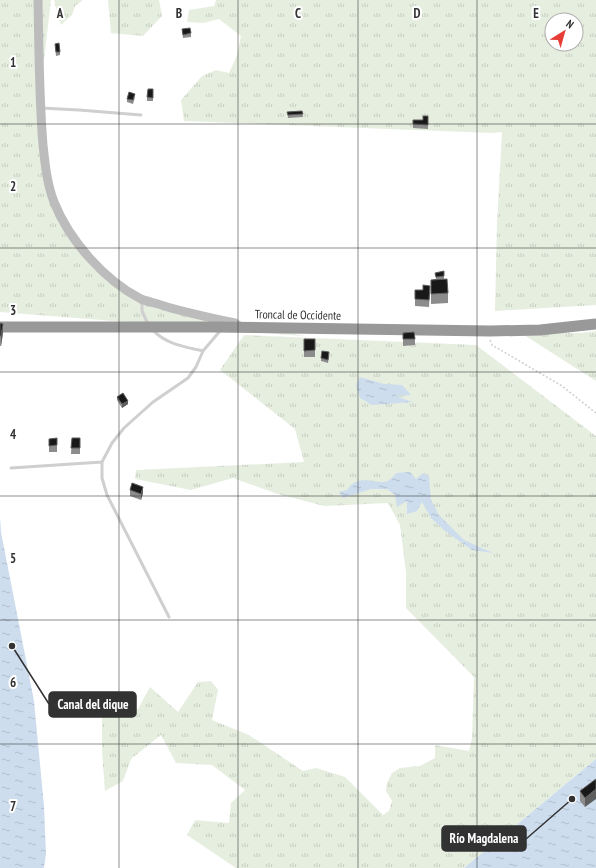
<svg xmlns="http://www.w3.org/2000/svg" width="596" height="868" font-family="'PT Sans Narrow',sans-serif">
<defs>
<pattern id="grass-tufts" width="24" height="20" patternUnits="userSpaceOnUse"><rect width="24" height="20" fill="#e6eee0"/><path d="M3 7l-1-3M5 7V3M7 7l1-3M15 17l-1-3M17 17v-4M19 17l1-3" fill="none" stroke="#c6cdc1"/></pattern>
<pattern id="water-ripples" width="26" height="14" patternUnits="userSpaceOnUse"><rect width="26" height="14" fill="#cdddee"/><path d="M2 4q2-2 4 0t4 0M15 11q2-2 4 0t4 0" fill="none" stroke="#b0becd"/></pattern>
</defs>
<rect width="100%" height="100%" fill="#fff"/>
<path fill="url(#grass-tufts)" fill-rule="evenodd" d="M0,0H51L38,111L53,201L82,249L142,299L304,336L0,312Z
M54,0H83L75,6L72,15L61,25Z
M108,0H159L162,16L143,36L111,33Z
M216,0H596V305L495,311L497,223L502,132L492,133L184,121L181,100L202,76L216,70L229,73L237,55L241,36L219,19L203,23L187,22L189,10L214,6ZM552,20H576V44H552Z
M596,331V381L521,333H581Z
M244,335L476,345L596,436V759L464,868H236L187,835L195,820L229,823L231,803L245,790L212,765L176,763L161,735L131,759L123,781L105,791L102,752V707L138,709L150,687L178,712L198,682L211,681L218,690L212,720L249,735L303,771L316,768L345,777L383,815L389,811L392,801L386,791L387,783L392,773L400,768L420,766L435,758V745L469,751L472,738L474,677L406,608V573L400,525L388,503L324,506L278,494L233,478L191,490L135,479L136,470L304,462L295,429L220,370Z"/>
<path fill="url(#water-ripples)" d="M360,377L384,384L402,385L411,395L395,396L413,402L372,405L360,398L356,386Z
M410,472L416,479L423,473L429,476L431,500L439,515L464,540L493,553L472,550L445,531L431,518L422,502L417,511L407,514V501L397,507L395,495L387,489H371L343,498L339,492L347,490C357,475 369,482 383,482C389,482 393,477 396,473Z
M0,517L1,532L34,701L44,806L46,854L44,868H0Z
M596,759V868H464Z"/>
<g fill="none" stroke-linecap="round" stroke-linejoin="round">
<path stroke="#cfcfcf" stroke-width="1.5" stroke-dasharray="2 2" stroke-linecap="butt" d="M490,340L492,345L562,386L596,413"/>
<path stroke="#cfcfcf" stroke-width="3" d="M41,108L79,110L141,115
M142,301V311L148,324
M153,330C165,344 186,347 203,351
M11,468L102,462
M169,617L107,495L102,478V462L112,443L124,428L153,402L188,378L196,367L203,351L220,331"/>
<path stroke="#bcbcbc" stroke-width="9" d="M38,0C39,49 39,97 43,145C45,164 47,184 54,202C69,240 104,280 141,299C148,302 157,303 164,306C188,313 211,318 235,323L239,326"/>
<path stroke="#999" stroke-width="11" d="M0,327H213L490,331L540,330L596,324"/>
</g>
<path fill="#8c8c8c" d="M182,29L191,33V37L183,38Z
M55,47L60,52V55L56,56Z
M153,93V101H147V97Z
M135,97L133,104L127,102V99Z
M302,111L303,117L288,118L287,112Z
M428,116V129L413,128V120H423Z
M435,273L444,276V279L448,293V303L431,304V280L436,279Z
M430,292L429,307L415,306V299Z
M0,323L3,333L1,346H0Z
M403,333L415,339V345L403,346Z
M304,339H315V357H304Z
M329,356L328,363L321,361V358Z
M117,397L128,404L122,408L117,400Z
M72,438H80V454H71Z
M49,439L57,445V452H49Z
M130,490L143,493L141,500L130,496Z
M596,779L585,807L580,801V791Z"/>
<path fill="#5e5e5e" d="M3,324V333L1,346V336Z
M128,401V404L122,408V404Z
M143,487V493L141,500V494Z
M596,789V799L585,807V798Z"/>
<path fill="#191919" stroke="#5e5e5e" d="M190,28L191,33L183,35L182,29Z
M59,43L60,52H56L55,44Z
M148,89H153V98L147,97Z
M129,92L135,94L133,100L127,99Z
M302,111L303,114L288,115L287,112Z
M423,116H428V125L413,124V120H423Z
M444,271V276L436,277L435,273Z
M447,279L448,293L431,294V280Z
M423,285L430,286L429,300L415,299V290H423Z
M0,323L3,324L1,336H0Z
M414,332L415,339H403V333Z
M304,339H315V350L304,351Z
M322,351L329,352L328,360L321,358Z
M123,393L128,401L122,404L117,397Z
M57,438V445L49,446V439Z
M72,438H80V448H71Z
M132,483L143,487L141,494L130,490Z
M596,779V789L585,798L580,791Z"/>
<path fill="none" stroke="#323232" stroke-width="1" stroke-opacity="0.55" d="M119,0V868M238,0V868M358,0V868M477,0V868M0,124H596M0,248H596M0,372H596M0,496H596M0,620H596M0,744H596"/>
<g text-anchor="middle" stroke-width="4" stroke-linejoin="round" paint-order="stroke">
<g font-size="12" fill="#323232" stroke="#fff">
<text transform="translate(298 315) rotate(1)" y="4">Troncal de Occidente</text>
</g>
</g>
<g font-size="13" text-anchor="middle" font-weight="bold" fill="#323232" stroke="#fff" stroke-width="4" stroke-linejoin="round" paint-order="stroke">
<text x="60" y="18">A</text>
<text x="179" y="18">B</text>
<text x="298" y="18">C</text>
<text x="417" y="18">D</text>
<text x="536" y="18">E</text>
<text x="13" y="67">1</text>
<text x="13" y="191">2</text>
<text x="13" y="315">3</text>
<text x="13" y="439">4</text>
<text x="13" y="563">5</text>
<text x="13" y="687">6</text>
<text x="13" y="811">7</text>
</g>
<path fill="none" stroke="#323232" stroke-width="1.5" d="M12 646L49 704M572 799L526 839"/>
<g fill="#323232" stroke="#fff" stroke-width="1.5">
<circle cx="12" cy="646" r="4"/>
<circle cx="572" cy="799" r="4"/>
</g>
<g fill="#323232" stroke="#323232" stroke-width="1.5">
<rect x="49" y="692" width="87" height="25" rx="4"/>
<rect x="442" y="826" width="84" height="25" rx="4"/>
</g>
<g font-size="13" text-anchor="middle" font-weight="bold" fill="#fff">
<text x="93" y="709">Canal del dique</text>
<text x="484" y="843">Río Magdalena</text>
</g>
<g transform="translate(564 32) rotate(37)"><circle r="19" fill="#ffffff" stroke="#adadad"/>
<path d="M0-3L7 15L0 10L-7 15Z" fill="#e63e36"/>
<text y="-6" font-size="11" font-weight="bold" text-anchor="middle" fill="#323232">N</text>
</g>
</svg>
